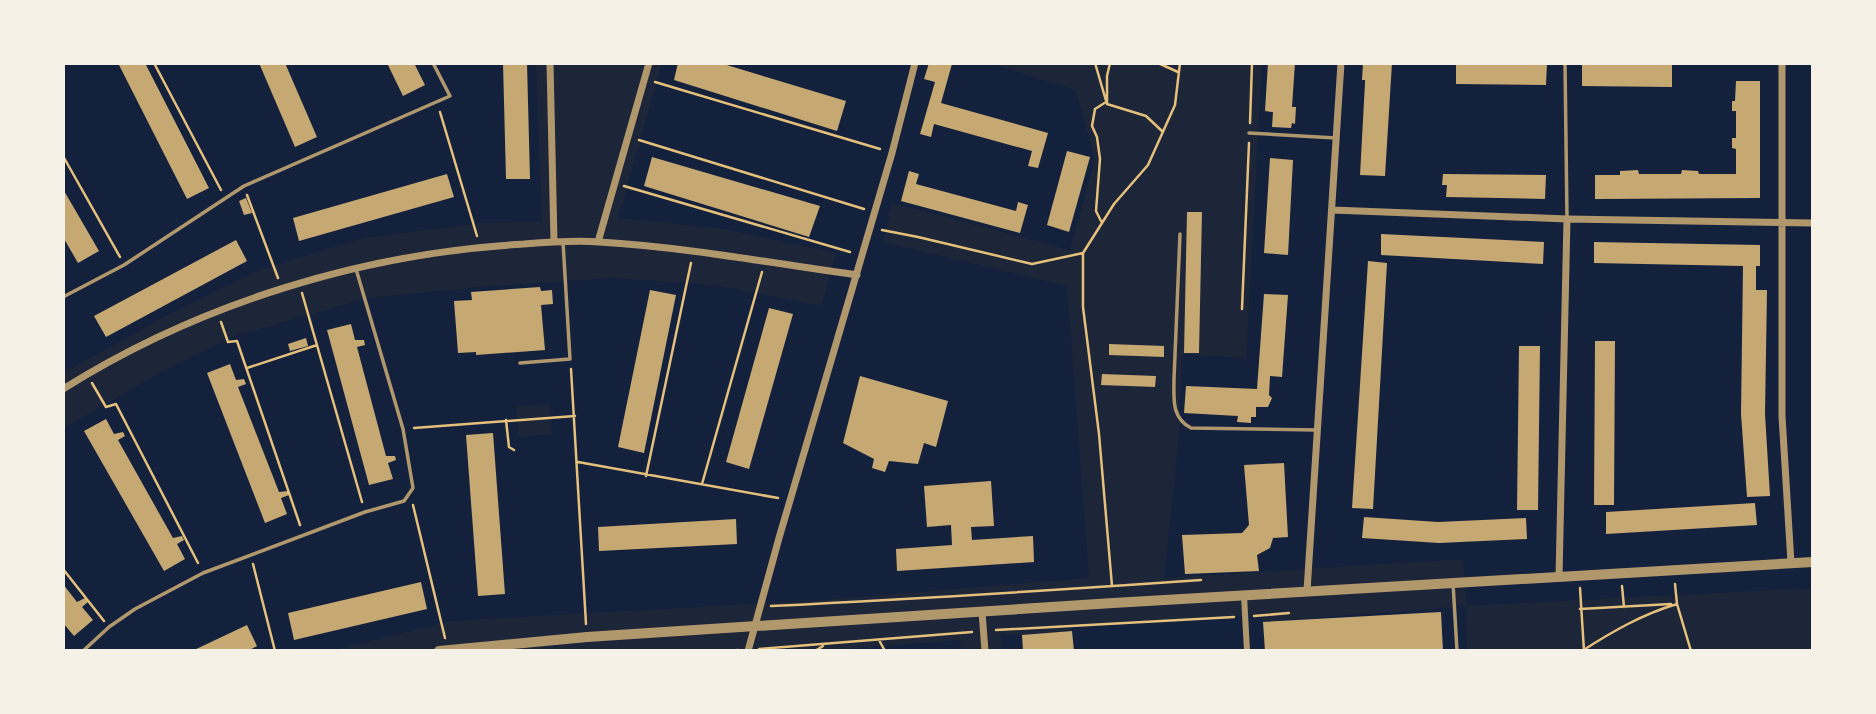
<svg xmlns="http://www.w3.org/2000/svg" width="1876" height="714" font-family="Poppins,sans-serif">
<rect width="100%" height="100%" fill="#14213d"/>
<path fill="#1d2539" d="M536,63H662L618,218L724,229L836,253L822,306L715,285L612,278L479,287L368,298L232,337L161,372L63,429V373L166,316L257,271L363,238L480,223L542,222Z
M989,63H1262L1246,358L1182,354L1178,448L1164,578L1463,559L1467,606L1813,588V651H1467L1466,606L1263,622L1262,615L1072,627V631L1022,635L1001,634L1002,651H961L960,640L821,651H330L451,621L821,600L1089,578L1067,286L883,242L892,203L1070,250L1095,159L1075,90Z
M549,404L552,434L519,437L516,407Z"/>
<path fill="#c6a872" d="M118,63H145L209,188L187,199Z
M259,63H285L317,137L295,147Z
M387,63H414L425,85L403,96Z
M503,63H527L530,179H506Z
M678,63H720L846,101L837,131L674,80Z
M929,63L952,64L941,103L1048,133L1038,168L1028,166L1032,151L934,124L931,137L920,134L935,82L924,79Z
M1268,63H1295L1292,107H1296L1295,124L1292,123L1291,128L1272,127L1273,112L1265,111Z
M1363,63H1392L1385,176L1360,175L1365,83V80H1362Z
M1456,63H1547L1546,85L1456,84Z
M1582,63H1672V87L1582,86Z
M1736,81H1760V198L1595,199V175H1620V171L1638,170L1639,174H1681L1682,170L1698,171L1699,174H1736V149L1732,148V138H1736V111H1732V101H1735Z
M1067,151L1090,157L1069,232L1047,225Z
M652,157L820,206L809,237L644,186Z
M1270,158L1293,160L1288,255L1264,253Z
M909,171L919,174L916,184L1016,211L1018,202L1028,205L1020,233L901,201Z
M447,174L454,197L299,241L293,218Z
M1443,174L1546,175L1545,199L1446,197L1447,185H1442Z
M63,189L99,251L78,263L63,237Z
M246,198L252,213L244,215L239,201Z
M1187,212H1202L1199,353H1184Z
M1381,234L1544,242L1543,264L1381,255Z
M236,240L247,261L106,337L94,316Z
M1594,242L1760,245V266H1756V290H1767L1765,414L1770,496L1747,497L1741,414L1743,266L1594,263Z
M1368,261L1387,263L1373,509L1352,508Z
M540,287L541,291L552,290L553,304L541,305L545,350L476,355V352L458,353L454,301L472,300L471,292Z
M650,290L676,295L644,453L618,447Z
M1264,294L1288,295L1282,377L1270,376L1269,395L1272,398L1268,407H1256V417H1251V423L1237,422L1238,416L1184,413L1186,386L1257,389Z
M769,308L793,314L749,469L726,462Z
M351,324L355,340H364L365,345L357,347L386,456H395L396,460L388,463L393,479L369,485L327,330Z
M306,338L308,346L290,351L288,344Z
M1595,341H1615L1614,505H1594Z
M1109,344L1164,346V357L1109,355Z
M1519,346H1540L1538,510H1517Z
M230,364L236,380L244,379L246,384L238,387L279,492L288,491L289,495L281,498L287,514L265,523L207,373Z
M1102,374L1156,376L1155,387L1101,385Z
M860,376L948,401L936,447L924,443L918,464L889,461L885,472L872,468L874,459L843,443Z
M106,419L114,434L123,432L125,436L118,440L173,538L182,536L184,540L177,544L185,559L164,571L84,431Z
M493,433L505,594L478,596L466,435Z
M1284,463L1288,537L1273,538L1270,548L1257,555L1259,571L1185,574L1182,535L1242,533L1249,525L1244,465Z
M991,481L994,526L971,527L972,540L1033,536L1034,562L897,571L896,549L952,545L951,525L927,527L924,486Z
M1755,503L1757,525L1606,534V512Z
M1364,517L1438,522L1526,518L1527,539L1439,543L1362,538Z
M736,519L737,544L599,551L598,527Z
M421,582L427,609L294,640L288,613Z
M63,584L77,602L85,598L88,602L82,607L93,620L74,636L63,623Z
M1441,612L1443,651H1265L1263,622Z
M247,625L257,646L248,651H192Z
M1072,631L1074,651H1023L1022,635Z"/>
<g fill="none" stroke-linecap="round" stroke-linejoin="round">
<path stroke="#e5c07b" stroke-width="2.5" d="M154,63L221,190
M1095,63L1107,104L1146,116L1163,132
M1158,63L1178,72
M655,82L880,149
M1107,104V76L1110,63
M440,112L477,236
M1250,123L1252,63
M639,140L864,209
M63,156L120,257
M624,186L850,252
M247,195L278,278
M1102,223L1096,211L1100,159L1097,137L1092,126L1095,109L1106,102
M882,230L918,237L1032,264L1083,253
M302,293L362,502
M1242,309L1249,143
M221,322L228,342L237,341L300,525
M247,368L317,345
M571,369L586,624
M92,383L106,407L116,404L198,563
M506,420L509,447L514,450
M414,428L575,416
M578,462L778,498
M646,476L691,263
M702,484L762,272
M413,505L445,638
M253,564L275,651
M63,569L104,621
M1675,584L1677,604L1691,651
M1112,586L1099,434L1083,307V253L1114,204L1148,165L1175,105L1180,63
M1622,586L1624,607
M1580,588L1584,651
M771,606C914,599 1058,590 1201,580
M1580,609L1671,604
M1254,616L1289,613
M996,630L1234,617
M879,640L885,651
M759,649L972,632
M728,651L738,650
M815,651L823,646
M1582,651C1613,631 1643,614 1677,604"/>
<path stroke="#b1986c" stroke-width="3.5" d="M1565,63L1567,219
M1249,133L1336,138
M1180,234L1174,379C1174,398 1171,418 1191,428L1317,430
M63,297L124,265L244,186L450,96L433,63
M520,363L570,359L563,242
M1453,583L1457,651
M83,651L109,627L135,609L203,573L365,512L404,501L413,488L403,429L356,269"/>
<path stroke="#b1986c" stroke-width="6" d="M1244,595L1247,651"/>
<path stroke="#b1986c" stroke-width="7" d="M550,63L554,242
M1782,63V416L1791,563
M1332,210L1567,219L1813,223
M598,242L649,63
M63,389C200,303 364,253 524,244C549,242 574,240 599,242C685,247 771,263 857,275
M1559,577L1567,219
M1307,591L1341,63
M982,612L985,651
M748,651L779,538L892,153L915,63"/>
<path stroke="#b1986c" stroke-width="10" d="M439,651L587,637L1113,603L1813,562"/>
</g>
<rect width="1876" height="714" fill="none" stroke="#f6f1e7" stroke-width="130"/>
</svg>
